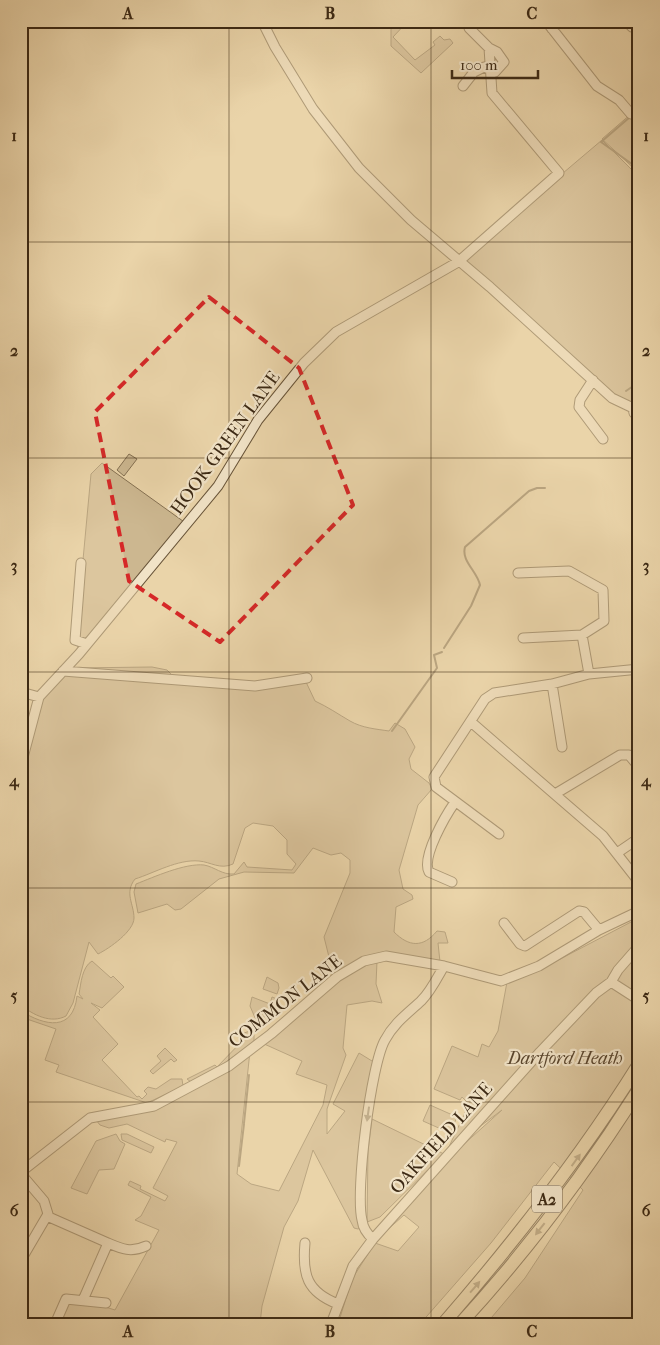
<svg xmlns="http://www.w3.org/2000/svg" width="660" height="1345" font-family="'IM FELL French Canon',serif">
<rect width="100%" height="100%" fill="#ead4a9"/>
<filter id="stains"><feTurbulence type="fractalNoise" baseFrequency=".004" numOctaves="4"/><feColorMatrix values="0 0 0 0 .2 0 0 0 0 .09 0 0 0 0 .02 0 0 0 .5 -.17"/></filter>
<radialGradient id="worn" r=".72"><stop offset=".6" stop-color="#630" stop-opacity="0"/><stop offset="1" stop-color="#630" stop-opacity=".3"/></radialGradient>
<path fill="#ccb790" stroke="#847052" d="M391,21H408L393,37L415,60L435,45L433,42L440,36L444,40L450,39L453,43L421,73L391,46Z
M639,107V173L602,139Z
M602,140L639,177V408L627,405L458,262Z
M129,454L137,459L124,476L117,470Z
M102,463L187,524L79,654L76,635L91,474Z
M152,667L167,670L173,676L172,681L306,682L315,701C328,707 338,714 350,721C362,728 376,729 389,731L395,723L405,729L415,747L409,759L411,769L429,783L432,789L418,805L399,870L403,889L412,895L413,899L396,907L394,932C409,947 423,948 437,931L445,932L448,943H438L440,962L399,955L341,971L329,957L324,937L350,873V860L341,853L331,855L313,848L294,873L244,872L219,879L181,909L175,910L167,904L138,913L134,892L136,884C154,877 185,863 204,865C215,867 222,875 234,874L244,862L247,867L292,870L296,864L287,854V840L273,826L253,823L245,828L233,864C220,870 211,862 199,861C178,859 154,873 135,879C124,893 134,904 134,918C134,931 110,948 98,954L89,942L73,1003L66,1016C51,1024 33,1015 21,1005V775L37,707L42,697L72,668Z
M639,916V1324H486L525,1278L583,1190L554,1162L491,1243L420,1324H338L352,1279L375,1243L398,1251L419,1227L404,1215L385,1232L453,1154L502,1110L447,1151L469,1104L462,1097L460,1100L434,1089L452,1046L478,1057L482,1044L489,1047L498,1031L507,982L543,968L631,922Z
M92,961L111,978L113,976L124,987L102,1008L91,1003L100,1010L93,1017L118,1044L102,1060L137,1097L139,1096L142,1099L147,1094L144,1091L148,1087L156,1089L171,1079H182L183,1086L147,1103L56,1072L59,1065L45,1060L56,1029L21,1017V1011C45,1026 73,1032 77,996L83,999L79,994C81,983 82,967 92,961Z
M377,961L376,984L382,1003L372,1001L347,1005L343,1048L346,1055L327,1109V1134L345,1111L333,1104L359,1053L372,1061L376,1056L366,1101L362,1227L358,1229L354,1228L313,1150L298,1201L284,1227L262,1306L260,1324H80L59,1315L66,1299L83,1300L115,1310L159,1230L135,1220L141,1216L151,1197L128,1185L130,1181L141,1186L140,1189L165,1201L168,1196L153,1188L177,1142L166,1139L165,1142L127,1124L109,1128L100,1125L96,1120L103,1117L146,1112L250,1051L237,1174L251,1184L279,1191L323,1105L327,1085L296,1074L302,1061L262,1043C298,1013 333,976 377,961Z
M267,977L278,983L279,988L277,994L263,989Z
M252,997L270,1004L272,997L277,999L269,1015L256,1020L250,1006Z
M250,1031L254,1035V1042L216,1069L191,1082L187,1079L215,1065L217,1067L247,1036L244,1033Z
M165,1048L177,1060L174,1062L171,1059L153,1074L150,1071L161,1061L157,1056Z
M430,1105L457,1117L450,1133L423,1121Z
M372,1119L444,1154L380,1217L367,1222L368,1151Z
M116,1134L120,1141L125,1144L114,1169L99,1170L87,1194L71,1188L96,1141Z
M121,1134H127L154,1147L151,1153L122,1140Z"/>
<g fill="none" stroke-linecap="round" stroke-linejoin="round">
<path stroke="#816d4f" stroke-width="2" d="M633,114L639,109
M630,117L601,142L639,169
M626,391L639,382
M444,648L471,606L480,585C477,571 461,561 465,547L529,491L537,488H545
M392,731L437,668L434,655L442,652
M244,1123L249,1075
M239,1166L244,1124"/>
<defs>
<path id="minor" d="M262,21L275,47L313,109L359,168L411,220L490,287L612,398L633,408
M546,21L597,86L619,100L631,114
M626,21L632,27
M552,29L561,21
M463,86L474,72L484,67L495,72L504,62L497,52L489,48
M593,380L580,400L579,407L603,439
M633,408L634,413L639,417
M81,563L75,640L87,644
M518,573L569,571L603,590L604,621L582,635L523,638
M582,635L589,674
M63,671L255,686L307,678
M552,684L562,747
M21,692L39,697
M471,722L603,836L639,882
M21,765L39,697L79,654L218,486L258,420L304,363L336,332L458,262L559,173L492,93L489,48L469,28
M555,794L620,755H629L639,767
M499,834L436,787L434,777L485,699L494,693L552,684L589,674L639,669
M617,853L639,838
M452,882L429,872C421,857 446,815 455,802
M504,923L520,944L525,946L579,911L584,912L599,930
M611,982L639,1000
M21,1172L90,1118L154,1106L229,1066L271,1034L337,977L364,961L386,956L444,966L501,981L539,966L599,930L639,911
M21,1174L44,1201L48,1214L21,1260
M49,1217L108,1243L83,1300
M373,1239C367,1234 363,1228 362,1220C355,1192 371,1064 385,1040C394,1023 407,1014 421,1001C431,991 437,978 444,966
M108,1243C122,1249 131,1253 146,1246
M305,1243C302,1275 307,1292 338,1304
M55,1324L66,1299L106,1303
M331,1324L353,1266L373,1239L540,1052L596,993L611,982L618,970L639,946"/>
<path id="highway" d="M443,1324C515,1241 581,1157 639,1064
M460,1324C527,1251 586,1173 639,1089"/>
</defs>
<use href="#minor" stroke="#685439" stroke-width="11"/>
<use href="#highway" stroke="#3c2914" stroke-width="14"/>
<use href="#minor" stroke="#f1e3c7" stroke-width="9"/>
<use href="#highway" stroke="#ead4a9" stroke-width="12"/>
</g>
<defs><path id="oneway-solid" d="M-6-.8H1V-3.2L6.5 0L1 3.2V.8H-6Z" transform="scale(1.25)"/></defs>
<use fill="#96866e" href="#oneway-solid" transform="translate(368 1114) rotate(98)"/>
<g fill="#937e5e">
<use href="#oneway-solid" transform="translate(576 1160) rotate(-54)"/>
<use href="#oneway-solid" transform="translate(540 1229) rotate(128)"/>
<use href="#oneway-solid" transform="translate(475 1287) rotate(-49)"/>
</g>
<path d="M0 0H660V1345H0ZM209,297L299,368L353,505L220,642L129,581L95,412Z" fill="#ead4a9" fill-opacity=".55" fill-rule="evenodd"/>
<path fill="none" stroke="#d62828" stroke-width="4" stroke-dasharray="10 6" stroke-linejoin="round" d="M209,297L299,368L353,505L220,642L129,581L95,412Z"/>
<path fill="none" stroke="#3c2914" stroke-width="1" stroke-opacity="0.55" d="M229,21V1324M431,21V1324M21,242H639M21,458H639M21,672H639M21,888H639M21,1102H639"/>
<g text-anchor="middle" stroke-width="4.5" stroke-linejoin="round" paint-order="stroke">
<rect fill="#f1e3c7" stroke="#72614a" stroke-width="1" x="532" y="1185.5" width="30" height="27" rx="4"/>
<g font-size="16" font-weight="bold" fill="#3c2914">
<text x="547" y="1205">A2</text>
</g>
<g font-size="18" fill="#3c2914" stroke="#f1e3c7">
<text transform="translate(225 443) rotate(-54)" y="6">HOOK GREEN LANE</text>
<text transform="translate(285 1001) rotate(-38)" y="6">COMMON LANE</text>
<text transform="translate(441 1138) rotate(-48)" y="6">OAKFIELD LANE</text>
</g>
<g font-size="18" font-style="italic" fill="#59452d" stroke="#f1e3c7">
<text x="565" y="1064">Dartford Heath</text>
</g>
</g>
<rect width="660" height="1345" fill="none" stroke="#ead4a9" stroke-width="55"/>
<path d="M452 70v8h86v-8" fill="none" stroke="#3c2914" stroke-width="2.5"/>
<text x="460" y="70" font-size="15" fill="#3c2914" stroke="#f1e3c7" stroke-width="4" paint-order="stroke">100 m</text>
<rect x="28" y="28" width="604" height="1290" fill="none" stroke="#3c2914" stroke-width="2"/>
<g font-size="16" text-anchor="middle" font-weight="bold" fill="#3c2914">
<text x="128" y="19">A</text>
<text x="330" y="19">B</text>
<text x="532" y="19">C</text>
<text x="14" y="141">1</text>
<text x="646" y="141">1</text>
<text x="14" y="356">2</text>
<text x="646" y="356">2</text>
<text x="14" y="571">3</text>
<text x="646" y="571">3</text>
<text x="14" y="786">4</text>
<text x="646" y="786">4</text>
<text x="14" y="1001">5</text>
<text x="646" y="1001">5</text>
<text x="14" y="1216">6</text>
<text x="646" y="1216">6</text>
<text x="128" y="1337">A</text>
<text x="330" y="1337">B</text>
<text x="532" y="1337">C</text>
</g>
<rect width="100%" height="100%" filter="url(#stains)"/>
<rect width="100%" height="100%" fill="url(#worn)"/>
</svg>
